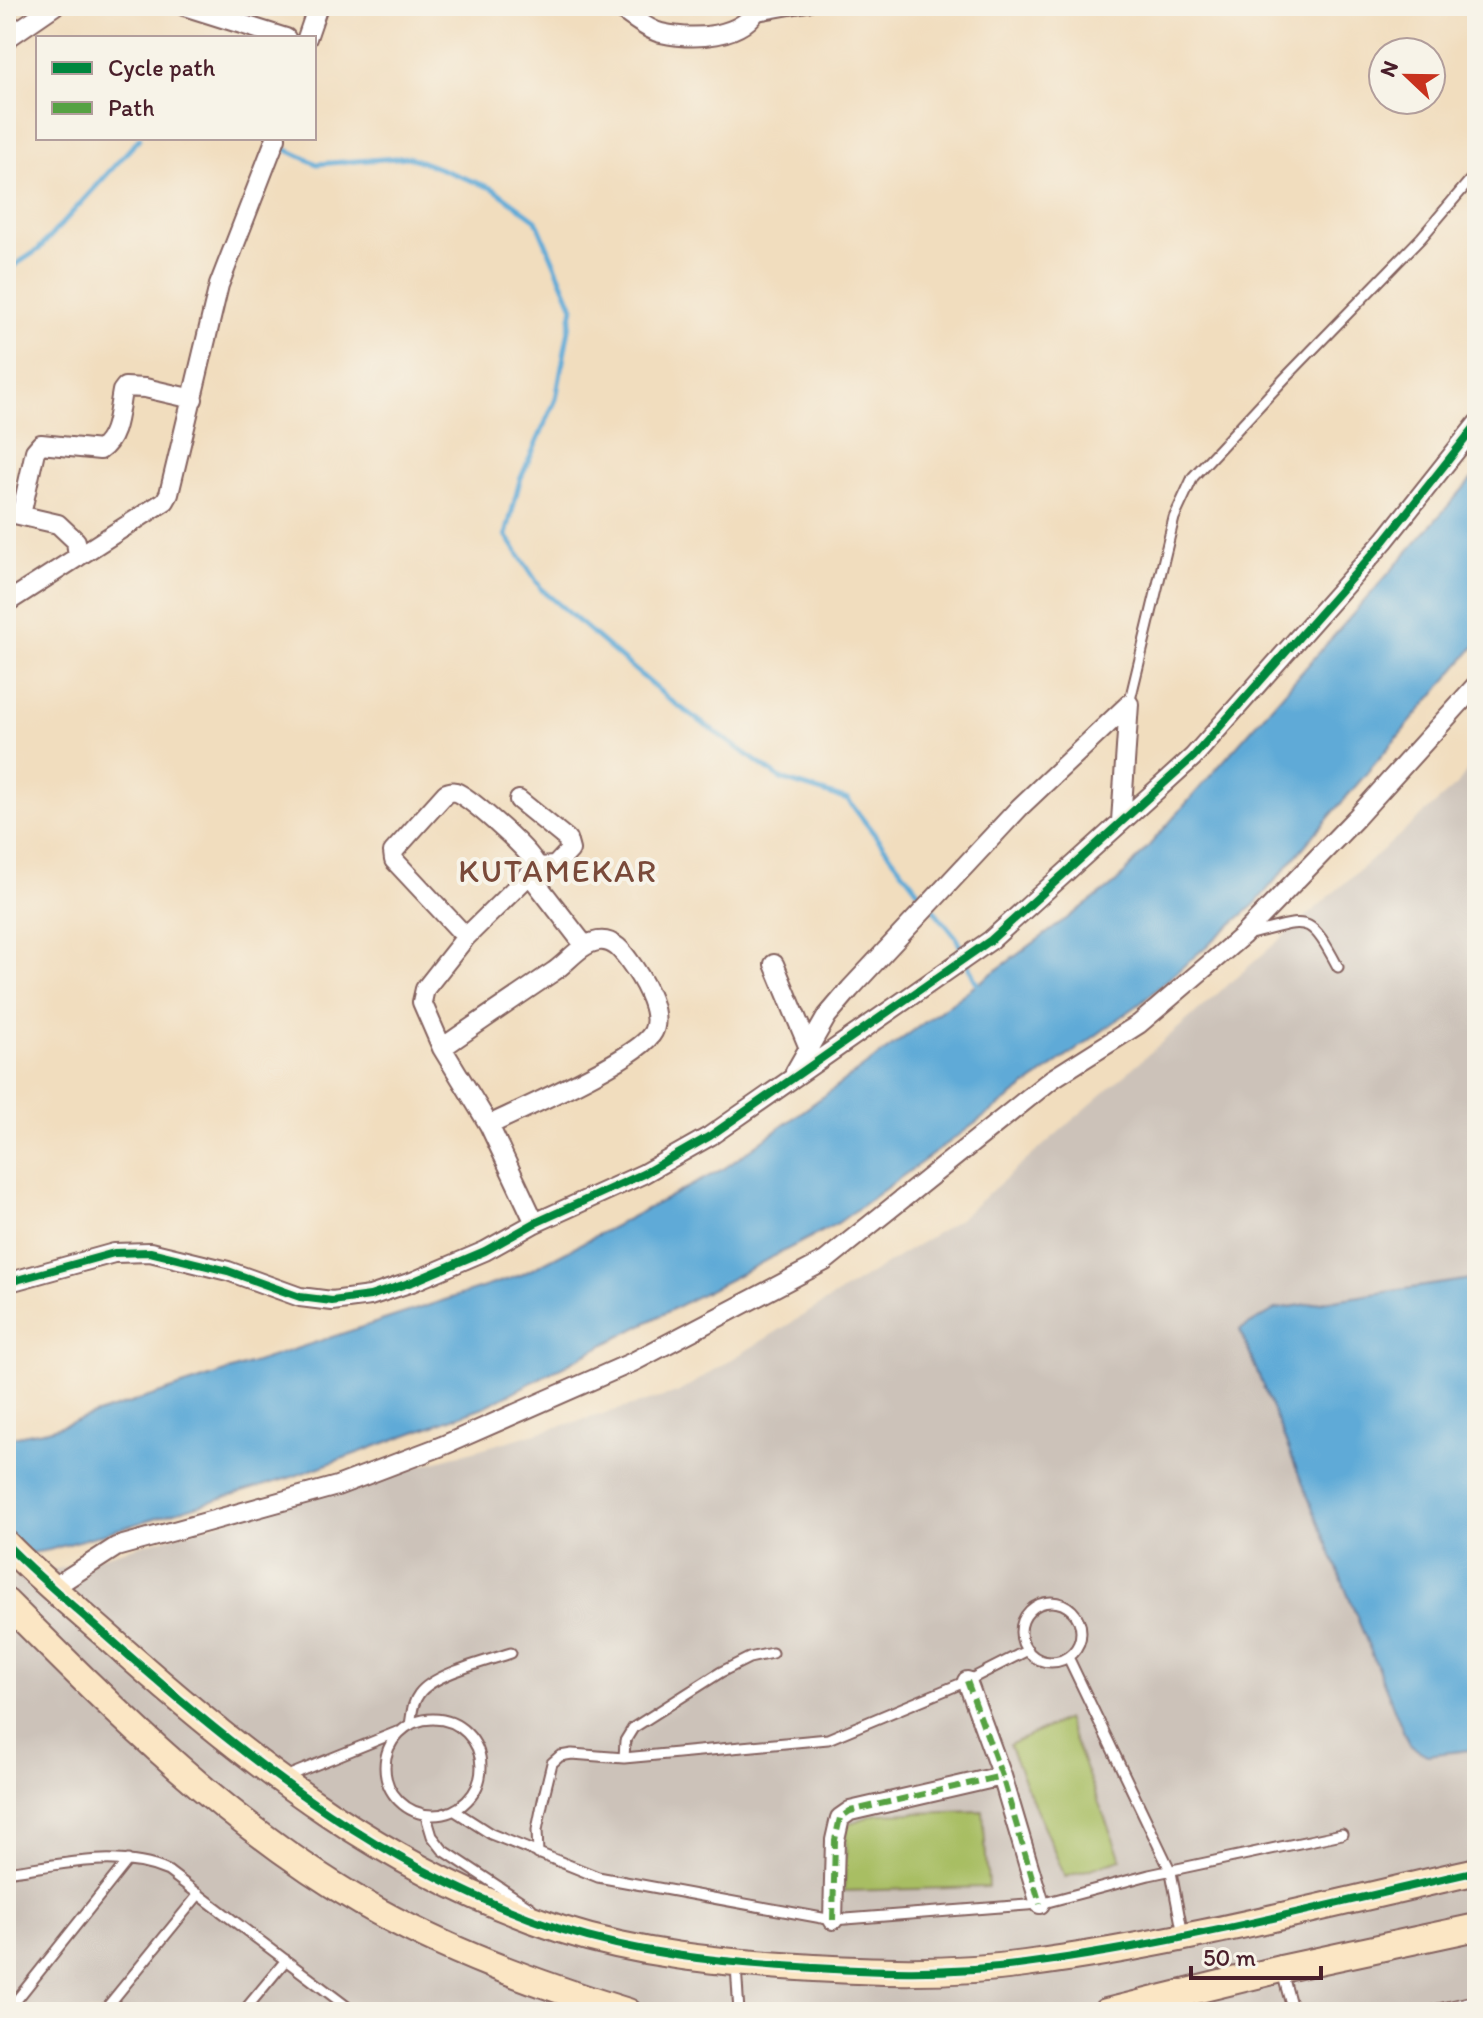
<svg xmlns="http://www.w3.org/2000/svg" width="1483" height="2018" font-family="Itim,sans-serif">
<rect width="100%" height="100%" fill="#f7f3e8"/>
<filter id="ink" filterUnits="userSpaceOnUse"><feTurbulence type="fractalNoise" baseFrequency=".0125" numOctaves="2"/><feDisplacementMap in="SourceGraphic" scale="16" xChannelSelector="R" yChannelSelector="G"/><feConvolveMatrix kernelMatrix="1 2 1 2 8 2 1 2 1" color-interpolation-filters="sRGB"/></filter>
<filter id="wash" filterUnits="userSpaceOnUse"><feTurbulence type="fractalNoise" baseFrequency=".006" numOctaves="4" result="noise"/><feDisplacementMap in="SourceGraphic" scale="32" xChannelSelector="R" yChannelSelector="G"/><feGaussianBlur stdDeviation="1.8" result="paint"/><feColorMatrix in="noise" values="0 0 0 0 0 0 0 0 0 0 0 0 0 0 0 0 0 1.4 0 .05"/><feComposite in="paint" operator="in"/></filter>
<g filter="url(#wash)">
<rect width="100%" height="100%" fill="#f1ddbe"/>
<path fill="#ccc2b9" d="M1477,757V2012H6V1579L57,1569L677,1393L958,1220L1457,785Z"/>
<path fill="#a8be63" stroke="#796e47" stroke-width="2" d="M1066,1719L1121,1859L1065,1877L1009,1745Z
M983,1811L988,1887L844,1891L847,1824L877,1814Z"/>
<path fill="#5eaad7" stroke="#546481" stroke-width="2" d="M1477,473V644L1255,904L1142,1002L838,1223L486,1406L292,1477L49,1550L6,1557V1438L48,1430L521,1275L725,1168L1117,882Z
M1477,1278V1749L1427,1755L1409,1745L1240,1330L1276,1309Z"/>
<g fill="none" stroke-linecap="round" stroke-linejoin="round">
<path stroke="#5eaad7" stroke-width="5" d="M279,146L317,164L409,157L494,189L536,220L573,307L556,399L520,480L506,535L542,590L670,700L781,779L848,800L926,901
M6,271L38,250L140,138
M933,909L956,937L963,953
M967,962L979,989"/>
</g>
</g>
<g filter="url(#ink)">
<g fill="none" stroke-linecap="round" stroke-linejoin="round">
<defs>
<path id="lane" d="M754,16L809,6
M1129,704L1174,518L1193,477L1286,377L1421,238L1477,172
M1250,934C1308,920 1308,911 1338,967
M1021 1632a30 30 0 1 1 60 0a30 30 0 1 1-60 0Z
M1068,1657L1171,1872L1183,1935
M385 1767a48 48 0 1 1 96 0a48 48 0 1 1-96 0Z
M410,1725C412,1714 412,1703 419,1694C433,1674 487,1661 511,1653
M624,1758L625,1741L633,1728L721,1672L749,1658L772,1653
M285,1777L397,1732
M455,1811L491,1834L598,1877L833,1920L1040,1904L1149,1875L1342,1834
M426,1816L432,1836L443,1850L531,1908
M538,1854L537,1830L543,1800L552,1763L560,1756L572,1754L624,1758L828,1739L967,1681L1028,1650
M6,1872C58,1865 119,1849 168,1871L354,2012
M736,1966L739,2012
M1282,1972L1293,2012
M7,2012L128,1860
M103,2012L199,1894
M243,2012L286,1960
M1425,2012L1477,2000"/>
<path id="street" d="M184,6L286,38
M620,6L623,11C634,18 648,30 661,33C693,40 743,39 759,6
M307,38L318,6
M6,39L54,6
M6,512L58,524L76,541L78,557
M21,515L35,451L41,444L100,450C118,438 118,412 122,391L125,387L145,388L193,399
M6,603L165,501L169,494L219,285L276,138
M519,800L567,839L570,850L555,866L537,867L466,937L425,989L422,1002L442,1048L489,1125L535,1223
M1121,821L1129,704
M530,875L585,946
M466,937L394,860L393,852L446,793C451,792 453,790 458,793C472,800 535,854 537,867
M774,964L809,1048
M442,1048C479,1022 516,997 553,972C568,962 580,944 598,941C616,938 626,957 635,969C645,984 662,1014 653,1032C640,1058 520,1110 489,1125
M795,1072L827,1016L850,989L1020,807L1129,704
M6,1283L114,1253L150,1252L228,1271L300,1297L332,1301L370,1296L412,1282L485,1251L535,1223L643,1174L710,1136L991,940L1193,757L1385,540L1477,424
M51,1589L116,1547L337,1486L442,1446L633,1362L825,1261L1052,1079L1139,1024L1242,936L1356,818L1477,684
M967,1681L1002,1776L1040,1904
M833,1920L835,1840L840,1818L850,1811L1002,1776"/>
<path id="secondary" d="M6,1544C44,1583 86,1617 126,1653C256,1768 393,1874 560,1929C638,1954 718,1962 799,1967C874,1972 950,1974 1025,1964C1178,1944 1327,1905 1477,1871
M6,1602C116,1712 228,1825 363,1903C446,1951 537,1984 628,2012
M1106,2012L1281,1969L1477,1927"/>
</defs>
<use href="#lane" stroke="#84625e" stroke-width="13"/>
<use href="#street" stroke="#84625e" stroke-width="22"/>
<use href="#secondary" stroke="#84625e" stroke-width="30"/>
<use href="#lane" stroke="#fff" stroke-width="9"/>
<use href="#street" stroke="#fff" stroke-width="18"/>
<use href="#secondary" stroke="#fbe6c4" stroke-width="26"/>
<path stroke="#56a243" stroke-width="6" stroke-dasharray="12 6" stroke-linecap="butt" d="M967,1681L1002,1776L1040,1904
M833,1920L835,1840L840,1818L850,1811L1002,1776"/>
<defs>
<path id="cycleway" d="M6,1283L114,1253L150,1252L228,1271L300,1297L332,1301L370,1296L412,1282L485,1251L535,1223L643,1174L710,1136L991,940L1193,757L1385,540L1477,424
M6,1544C44,1583 86,1617 126,1653C256,1768 393,1874 560,1929C638,1954 718,1962 799,1967C874,1972 950,1974 1025,1964C1178,1944 1327,1905 1477,1871"/>
</defs>
<use href="#cycleway" stroke="#f7f3e8" stroke-width="13"/>
<use href="#cycleway" stroke="#00873e" stroke-width="8"/>
</g>
</g>
<g text-anchor="middle" stroke-width="8" stroke-linejoin="round" paint-order="stroke">
<g font-size="32" letter-spacing="2" fill="#7a4a3a" stroke="#f7f3e8">
<text x="558" y="882">KUTAMEKAR</text>
</g>
</g>
<rect width="1483" height="2018" fill="none" stroke="#f7f3e8" stroke-width="32"/>
<rect x="36" y="36" width="280" height="104" fill="#f7f3e8" stroke="#b29e9c" stroke-width="2"/>
<rect x="52" y="62" width="40" height="12" fill="#00873e" stroke="#b29e9c" stroke-width="2"/>
<text x="108" y="76" font-size="24" fill="#4a1f2b">Cycle path</text>
<rect x="52" y="102" width="40" height="12" fill="#56a243" stroke="#b29e9c" stroke-width="2"/>
<text x="108" y="116" font-size="24" fill="#4a1f2b">Path</text>
<g transform="translate(1407 76) rotate(292)"><circle r="38" fill="#f7f3e8" stroke="#b29e9c" stroke-width="2"/>
<path d="M0-6L14 30L0 20L-14 30Z" fill="#c8321e"/>
<text y="-12" font-size="22" font-weight="bold" text-anchor="middle" fill="#4a1f2b">N</text>
</g>
<path d="M1191 1966v12h130v-12" fill="none" stroke="#4a1f2b" stroke-width="4"/>
<text x="1203" y="1966" font-size="24" fill="#4a1f2b" stroke="#f7f3e8" stroke-width="6" paint-order="stroke">50 m</text>
</svg>
